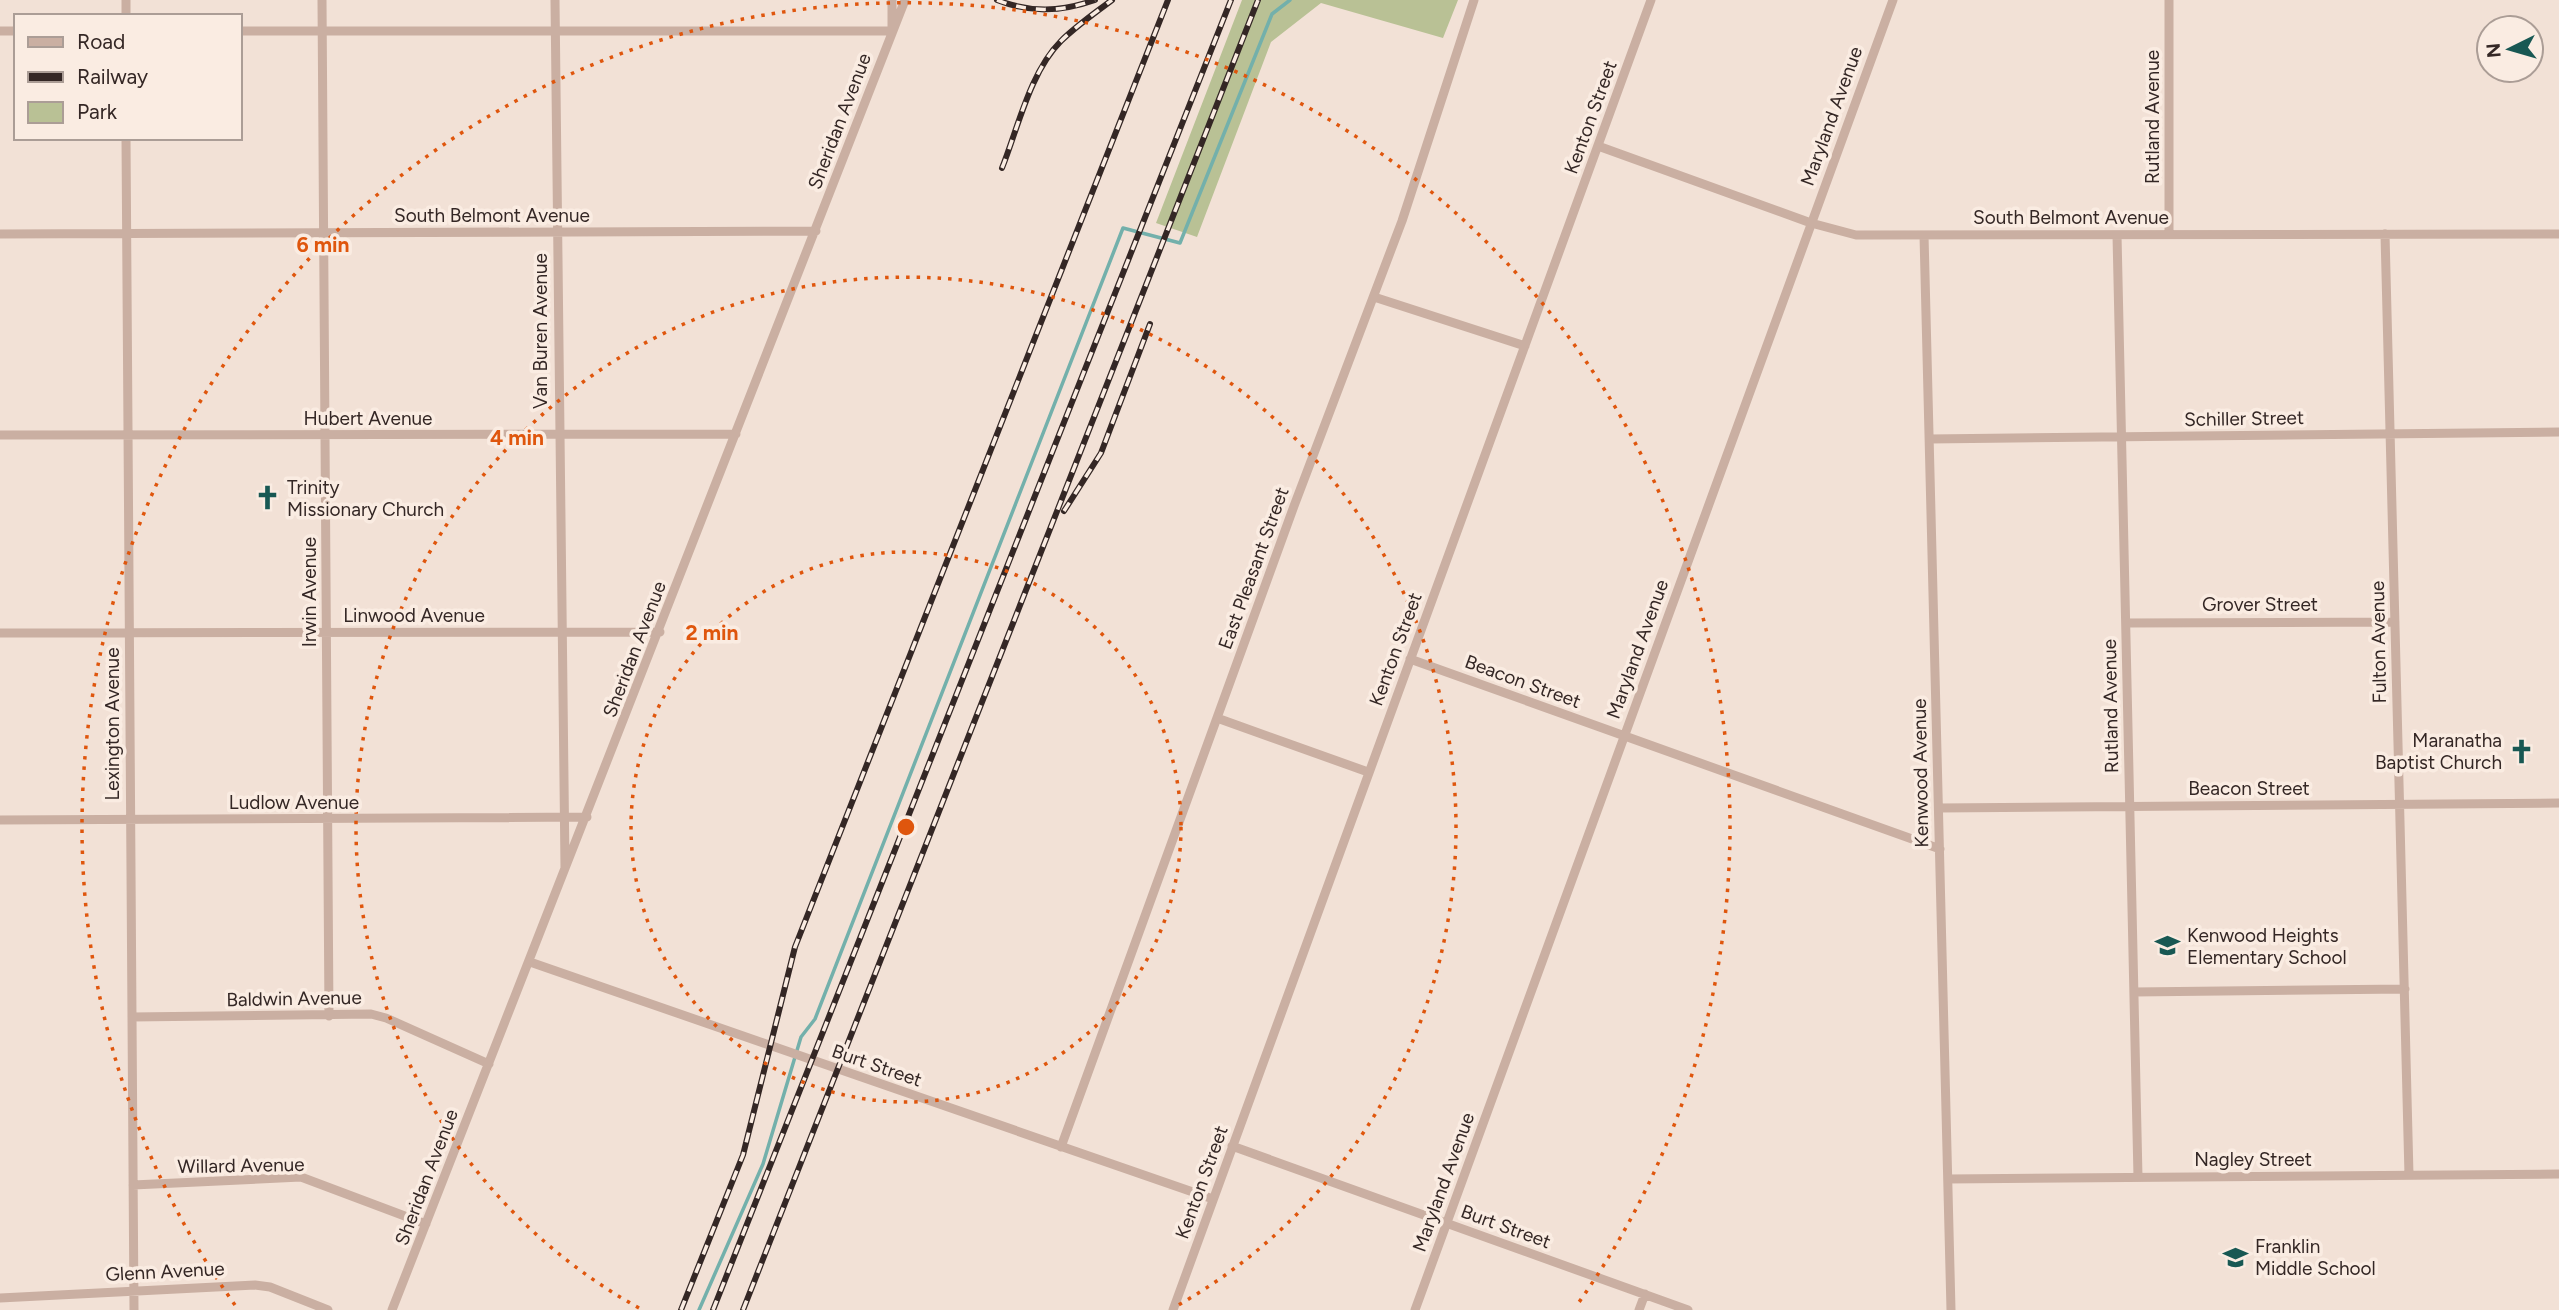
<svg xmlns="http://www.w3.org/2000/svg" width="2559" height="1310" font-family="Figtree,sans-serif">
<rect width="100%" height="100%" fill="#f2e1d6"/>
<path fill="#b9c195" d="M1242,0H1458L1443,38L1321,3L1271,42L1197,237L1156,223Z"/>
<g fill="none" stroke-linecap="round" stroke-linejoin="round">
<path stroke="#73b0ab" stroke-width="3.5" d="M699,1310L763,1164L801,1037L815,1019L1123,228L1180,243L1272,14L1290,0"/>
<path stroke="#caafa2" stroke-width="9" d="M126,0V16
M322,0L329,1016
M555,0L565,867
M0,31H16
M240,31H892V0
M126,138L134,1310
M1598,146L1811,223L1856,235L2559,234
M0,234L816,231
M2169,234V0
M2385,234L2409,1175
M1924,235L1951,1310
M2117,235L2138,1177
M1374,297L1525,346
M0,435L736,434
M1930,439L2559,432
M2126,623L2395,622
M0,633L660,632
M1410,659L1940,849
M1217,718L1368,772
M1939,808L2559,803
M0,820L587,817
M530,962L1213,1199
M2134,992L2405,989
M132,1017L371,1014L386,1018L489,1064
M1232,1146L1688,1310
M1061,1147L1294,506L1402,221L1474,0
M1948,1179L2559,1174
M133,1185L301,1177L426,1224
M0,1298L255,1285L270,1287L328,1310
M392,1310L905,0
M1173,1310L1651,0
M1415,1310L1893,0
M1639,1310L1645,1294"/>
<defs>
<path id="rail" d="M997,0C1030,13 1061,12 1095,0
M1002,168C1018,128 1030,72 1061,41C1076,26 1095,13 1112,0
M1064,511L1101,453L1150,324
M681,1310L743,1155L795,947L1168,0
M713,1310L1231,0
M743,1310L1258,0"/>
</defs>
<use href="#rail" stroke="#342725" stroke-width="6"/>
<use href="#rail" stroke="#faece2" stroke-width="3.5" stroke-dasharray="10" stroke-linecap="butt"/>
</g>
<g fill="none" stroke="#df560d" stroke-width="3.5" stroke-dasharray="3.5 7">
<circle cx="906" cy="827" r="275"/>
<path d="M639 1308A550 550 0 1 1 1173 1308"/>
<path d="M235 1305A824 824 0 1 1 1577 1305"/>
</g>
<defs>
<symbol id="church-bare" viewBox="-9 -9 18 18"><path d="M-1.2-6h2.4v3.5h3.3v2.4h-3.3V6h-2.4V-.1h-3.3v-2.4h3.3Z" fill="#185853" stroke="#faece2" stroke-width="2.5" paint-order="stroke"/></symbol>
<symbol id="school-bare" viewBox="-9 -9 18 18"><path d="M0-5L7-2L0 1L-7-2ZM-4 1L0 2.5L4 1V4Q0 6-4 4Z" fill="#185853" stroke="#faece2" stroke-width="2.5" paint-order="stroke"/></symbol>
</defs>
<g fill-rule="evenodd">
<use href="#church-bare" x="250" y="480" width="35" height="35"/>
<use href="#church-bare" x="2504" y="734" width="35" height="35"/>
<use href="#school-bare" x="2150" y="928" width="35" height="35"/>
<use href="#school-bare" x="2218" y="1240" width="35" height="35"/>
</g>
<g text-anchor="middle" stroke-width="7" stroke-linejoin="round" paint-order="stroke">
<g font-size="19" fill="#342725" stroke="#faece2">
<text transform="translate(1831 116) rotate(-70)" y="7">Maryland Avenue</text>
<text transform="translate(1590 117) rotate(-70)" y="7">Kenton Street</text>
<text transform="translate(2152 117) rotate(-90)" y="7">Rutland Avenue</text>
<text transform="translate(839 121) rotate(-69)" y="7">Sheridan Avenue</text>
<text x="492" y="222">South Belmont Avenue</text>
<text x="2071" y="224">South Belmont Avenue</text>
<text transform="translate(540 331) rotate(-90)" y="7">Van Buren Avenue</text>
<text x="368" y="425">Hubert Avenue</text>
<text transform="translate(2244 418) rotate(-1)" y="7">Schiller Street</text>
<text transform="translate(1253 568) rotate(-70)" y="7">East Pleasant Street</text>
<text transform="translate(309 592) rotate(-90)" y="7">Irwin Avenue</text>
<text x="2260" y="611">Grover Street</text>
<text x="414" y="622">Linwood Avenue</text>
<text transform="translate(2378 642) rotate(-91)" y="7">Fulton Avenue</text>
<text transform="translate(634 649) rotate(-69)" y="7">Sheridan Avenue</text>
<text transform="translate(1395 649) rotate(-70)" y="7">Kenton Street</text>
<text transform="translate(1637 649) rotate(-70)" y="7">Maryland Avenue</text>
<text transform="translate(1523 681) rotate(20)" y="7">Beacon Street</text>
<text transform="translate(2110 706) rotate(-91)" y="7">Rutland Avenue</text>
<text transform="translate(112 724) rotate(-90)" y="7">Lexington Avenue</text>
<text transform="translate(1920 773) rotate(-91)" y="7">Kenwood Avenue</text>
<text x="2249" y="795">Beacon Street</text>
<text x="294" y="809">Ludlow Avenue</text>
<text transform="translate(294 998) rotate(-1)" y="7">Baldwin Avenue</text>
<text transform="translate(877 1065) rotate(19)" y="7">Burt Street</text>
<text x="2253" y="1166">Nagley Street</text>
<text transform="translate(241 1165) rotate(-1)" y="7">Willard Avenue</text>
<text transform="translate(426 1177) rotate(-69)" y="7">Sheridan Avenue</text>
<text transform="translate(1201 1182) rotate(-70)" y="7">Kenton Street</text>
<text transform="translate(1443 1182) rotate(-70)" y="7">Maryland Avenue</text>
<text transform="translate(1506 1226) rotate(20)" y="7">Burt Street</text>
<text transform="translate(165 1271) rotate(-3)" y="7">Glenn Avenue</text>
</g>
<g font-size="19" fill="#342725" stroke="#faece2" text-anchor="start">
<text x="287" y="494">Trinity<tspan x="287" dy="22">Missionary Church</tspan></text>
<text x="2502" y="747" text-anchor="end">Maranatha<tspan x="2502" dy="22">Baptist Church</tspan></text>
<text x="2187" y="942">Kenwood Heights<tspan x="2187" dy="22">Elementary School</tspan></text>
<text x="2255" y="1253">Franklin<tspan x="2255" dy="22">Middle School</tspan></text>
</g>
</g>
<circle cx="906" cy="827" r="10" fill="#df560d" stroke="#faece2" stroke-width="3.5"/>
<g font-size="21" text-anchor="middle" font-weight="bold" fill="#df560d" stroke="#faece2" stroke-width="7" stroke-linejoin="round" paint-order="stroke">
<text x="323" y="252">6 min</text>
<text x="517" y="445">4 min</text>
<text x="712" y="640">2 min</text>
</g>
<rect x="14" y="14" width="228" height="126" fill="#faece2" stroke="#ab9d96" stroke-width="2"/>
<rect x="28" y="37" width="35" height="10" fill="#caafa2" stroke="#ab9d96" stroke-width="2"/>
<text x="77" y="49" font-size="21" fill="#342725">Road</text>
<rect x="28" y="72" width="35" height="10" fill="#342725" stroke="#ab9d96" stroke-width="2"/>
<text x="77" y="84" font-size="21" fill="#342725">Railway</text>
<rect x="28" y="102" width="35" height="21" fill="#b9c195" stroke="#ab9d96" stroke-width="2"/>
<text x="77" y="119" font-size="21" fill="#342725">Park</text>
<g transform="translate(2510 49) rotate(265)"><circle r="33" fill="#faece2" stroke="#ab9d96" stroke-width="2"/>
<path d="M0-5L12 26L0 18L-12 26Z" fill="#185853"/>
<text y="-10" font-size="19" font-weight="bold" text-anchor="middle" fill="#342725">N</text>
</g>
</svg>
